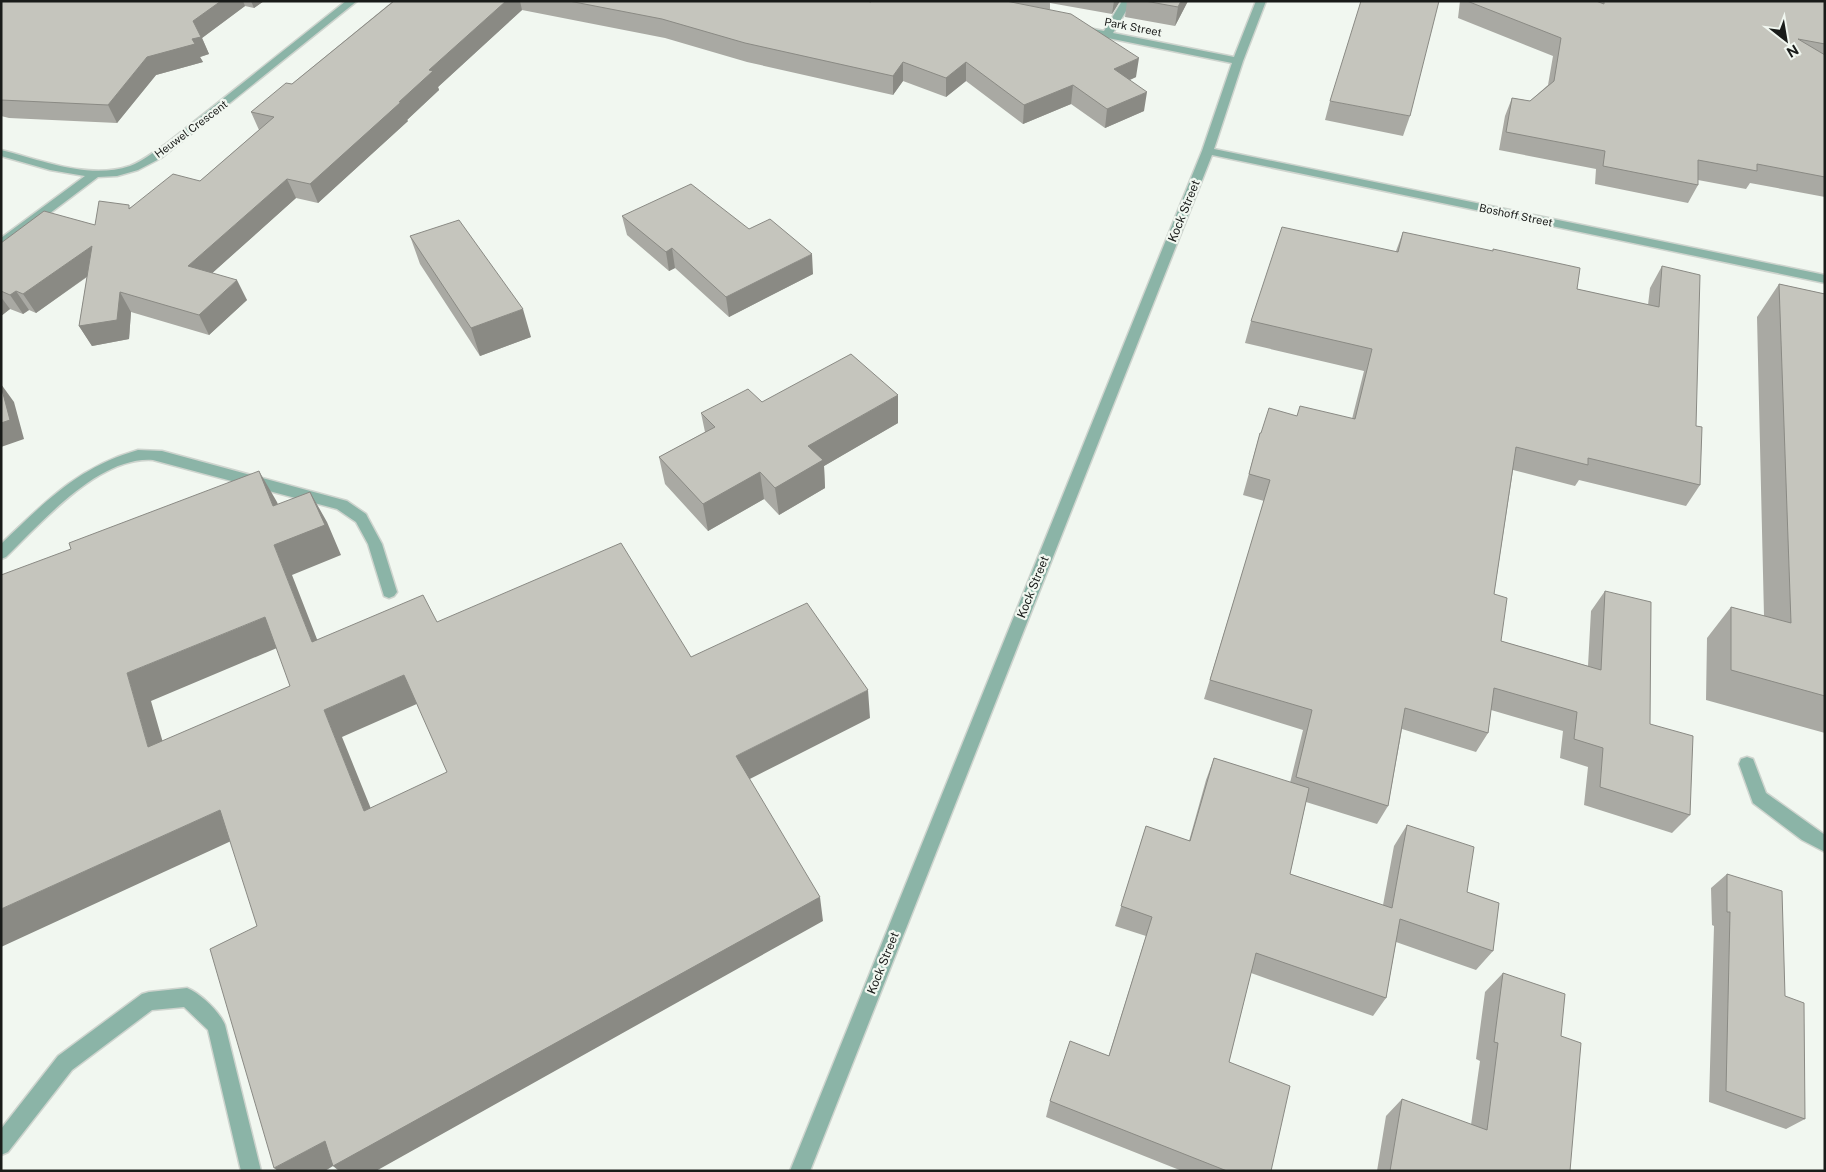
<svg xmlns="http://www.w3.org/2000/svg" width="1826" height="1172" font-family="'Public Sans',sans-serif">
<rect width="100%" height="100%" fill="#f1f7f0"/>
<g fill="none" stroke-linecap="round" stroke-linejoin="round">
<defs>
<path id="service" d="M1747,757L1753,759L1766,793L1825,835V852L1802,840L1753,803L1739,764L1741,759Z"/>
<path id="minor" d="M346,1H357L161,158L138,170L117,176L98,177L5,247L1,248V238L85,176L50,170L1,156V150C42,160 88,180 130,166C143,161 155,151 166,144Z
M1122,1H1132L1113,33L1234,57L1256,1H1266L1243,61L1214,149L1825,275V283L1212,155L810,1171H790L1202,151L1232,63L1083,33L1078,30L1083,27L1104,31Z
M138,450L162,451L347,501L366,514L368,518L382,544L397,592L394,596L389,598L384,596L368,544L356,522L337,509L153,460C99,456 42,522 6,557L1,559V544C45,502 78,467 138,450Z
M187,988C200,993 220,1012 225,1025L261,1171H241L208,1030L184,1007L152,1010L72,1070L8,1152L1,1155V1129L58,1056L142,994L149,992Z"/>
</defs>
<use href="#service" stroke="#ced4ce" stroke-width="3"/>
<use href="#minor" stroke="#ced4ce" stroke-width="3"/>
<use href="#service" fill="#8bb4a7" fill-rule="evenodd"/>
<use href="#minor" fill="#8bb4a7" fill-rule="evenodd"/>
</g>
<path fill="#a9a9a3" d="M1,1H264L254,8L245,6L202,38L209,54L200,57L203,62L156,75L117,123L9,118L1,116Z
M393,1H866L871,2L872,1H1120L1112,14L1050,3V10L1136,77L1130,80L1144,111L1105,128L1071,104L1023,124L966,81L946,97L903,81L893,95L747,62L665,38L522,10L438,87L439,90L407,120L408,121L318,203L296,198L212,273L247,300L209,335L131,312L129,339L92,346L79,326L87,277L36,313L29,310L23,314L10,309L1,316V243L95,225L131,207L200,181L259,130L251,112L292,84Z
M1127,1H1188L1175,26L1125,17Z
M1460,1H1596L1597,2L1598,1H1825V197L1750,183L1746,189L1698,180V185L1688,203L1595,184L1596,169L1499,150L1505,116L1512,98L1530,101L1548,85L1553,56L1458,18Z
M1330,101L1410,116L1403,136L1325,120Z
M622,216L749,229L813,274L729,317L675,268L669,271L627,235Z
M1403,232L1577,289L1648,305L1650,288L1662,266L1696,426L1700,485L1686,506L1579,480L1575,486L1513,470L1494,594L1501,641L1588,666L1591,611L1605,591L1650,724L1690,815L1672,833L1584,805L1588,767L1560,758L1563,731L1491,710L1488,733L1476,752L1402,729L1388,806L1377,824L1306,802L1290,874L1383,905L1394,846L1407,825L1467,892L1493,951L1476,970L1396,942L1386,998L1373,1016L1251,973L1229,1062L1271,1171H1182L1046,1117L1050,1101L1109,1055L1146,936L1115,926L1146,826L1189,841L1206,780L1214,758L1290,783L1303,730L1204,699L1264,501L1243,495L1260,433H1261L1297,416L1352,419L1364,371L1245,343L1251,321L1396,251Z
M410,236L531,337L480,356L420,264Z
M1779,284L1825,294V733L1706,700L1707,638L1731,607L1764,616L1757,317Z
M762,402L898,423L824,466L825,488L779,515L764,499L708,531L665,484L659,457L705,432L701,413Z
M1727,874L1785,996L1805,1119L1786,1129L1709,1102L1714,926L1712,925L1711,888Z
M1503,973L1561,1036L1570,1171H1377L1386,1116L1402,1099L1471,1125L1480,1061L1476,1059L1485,992Z"/>
<path fill="#8a8a84" d="M221,1H243L245,6L202,38L209,54L200,57L203,62L156,75L117,123L108,105L147,57L192,39L193,21Z
M251,1H264L254,8Z
M506,1H520L522,10L438,87L439,90L407,120L408,121L318,203L310,184L399,102L429,70Z
M1114,1H1120L1112,14Z
M1181,1H1188L1175,26L1178,7Z
M1139,58L1136,77L1111,88L1114,69Z
M903,62V81L893,95V76Z
M966,62V81L946,97V78Z
M1073,85L1071,104L1023,124L1024,105Z
M1147,92L1144,111L1105,128L1107,109Z
M287,179L296,198L199,285L188,266Z
M92,246L103,265L36,313L23,294Z
M672,248L675,268L669,271L666,252Z
M812,254L813,274L729,317L726,297Z
M237,280L247,300L209,335L199,315Z
M16,291L29,310L23,314L10,295Z
M120,292L131,312L129,339L92,346L79,326Z
M1,297L10,309L1,316Z
M523,309L531,337L480,356L471,328Z
M1,384L14,402L24,439L1,447Z
M898,395V423L824,466L825,488L779,515L775,488L808,446Z
M259,471L277,502L291,536L273,506Z
M760,472L764,499L708,531L703,504Z
M310,492L327,522L341,555L292,575L329,670L312,642L274,545Z
M265,617L284,645L151,701L172,774L148,747L127,673Z
M404,675L419,703L342,737L382,836L364,811L324,710Z
M868,690L870,718L742,783L736,756Z
M220,810L242,836L1,947V909Z
M820,897L823,921L376,1171H339L333,1166L325,1171H278L274,1168L325,1141Z"/>
<path fill="#c5c5bd" stroke="#8a8a84" fill-rule="evenodd" d="M1,1H221L193,21L201,37L192,39L195,44L147,57L108,105L1,100Z
M394,1H506L429,70L433,71L399,102H401L310,184L287,179L188,266L237,280L199,315L120,292L117,320L79,326L92,246L23,294L16,291L10,295L1,291V243L44,211L95,225L99,201L129,205V209L173,174L200,181L274,117L251,112L286,83L292,84Z
M569,1H866L871,2L872,1H1006L1071,14L1139,58L1114,69L1147,92L1107,109L1073,85L1024,105L966,62L946,78L903,62L893,76L745,43L662,19Z
M1145,1H1181L1178,7Z
M1361,1H1439L1410,116L1330,101Z
M1467,1H1596L1604,4V1H1825V44L1798,39L1825,55V177L1757,164V171L1698,160V185L1603,166L1605,151L1506,132L1512,98L1530,101L1554,81L1561,38Z
M691,184L749,229L770,219L812,254L726,297L672,248L666,252L622,216Z
M459,220L523,309L471,328L410,236Z
M1282,227L1398,252L1403,232L1493,251V249L1580,268L1577,289L1659,307L1662,266L1700,275L1696,426L1702,427L1700,485L1588,458V465L1516,447L1494,594L1507,598L1501,641L1601,670L1605,591L1651,602L1650,724L1693,736L1690,815L1600,787L1603,748L1574,739L1577,712L1494,688L1488,733L1405,708L1388,806L1296,777L1312,710L1210,680L1270,480L1249,474L1260,433H1261L1269,408L1297,416L1300,406L1355,419L1372,349L1251,321Z
M1779,284L1825,294V696L1731,670V607L1791,623Z
M851,354L898,395L808,446L823,460L775,488L760,472L703,504L659,457L715,427L701,413L748,389L762,402Z
M1,386L10,420L1,423Z
M259,471L273,506L310,492L325,525L274,545L312,642L423,595L437,622L621,543L691,657L807,603L868,690L736,756L820,897L333,1166L325,1141L274,1168L210,949L257,926L220,810L1,909V575L71,549L69,543ZM265,617L290,686L148,747L127,673ZM404,675L447,772L364,811L324,710Z
M1214,758L1309,788L1290,874L1392,908L1407,825L1474,847L1467,892L1499,903L1493,951L1400,919L1386,998L1256,953L1229,1062L1290,1086L1271,1171H1227L1050,1101L1070,1041L1109,1056L1152,917L1121,906L1146,826L1190,841Z
M1727,874L1782,891L1785,996L1804,1003L1805,1119L1726,1091L1730,912H1727Z
M1503,973L1565,994L1561,1036L1581,1043L1570,1171H1390L1402,1099L1487,1130L1498,1043L1494,1042Z"/>
<g text-anchor="middle" stroke-width="4.5" stroke-linejoin="round" paint-order="stroke">
<g font-size="11" fill="#191b19" stroke="#f1f7f0">
<text transform="translate(1133 27) rotate(11)" y="4">Park Street</text>
<text transform="translate(191 129) rotate(-37)" y="4">Heuwel Crescent</text>
<text transform="translate(1516 215) rotate(12)" y="4">Boshoff Street</text>
</g>
<g font-size="12" fill="#191b19" stroke="#f1f7f0">
<text transform="translate(1184 211) rotate(-68)" y="4">Kock Street</text>
<text transform="translate(1033 587) rotate(-68)" y="4">Kock Street</text>
<text transform="translate(883 963) rotate(-68)" y="4">Kock Street</text>
</g>
</g>
<rect width="1826" height="1172" fill="none" stroke="#191b19" stroke-width="5"/>
<g transform="translate(1786 40) rotate(149)" stroke="#f1f7f0" stroke-width="4" paint-order="stroke">
<path d="M0-4L9 19L0 12L-9 19Z" fill="#191b19"/>
<text y="-8" font-size="14" font-weight="bold" text-anchor="middle" fill="#191b19">N</text>
</g>
</svg>
